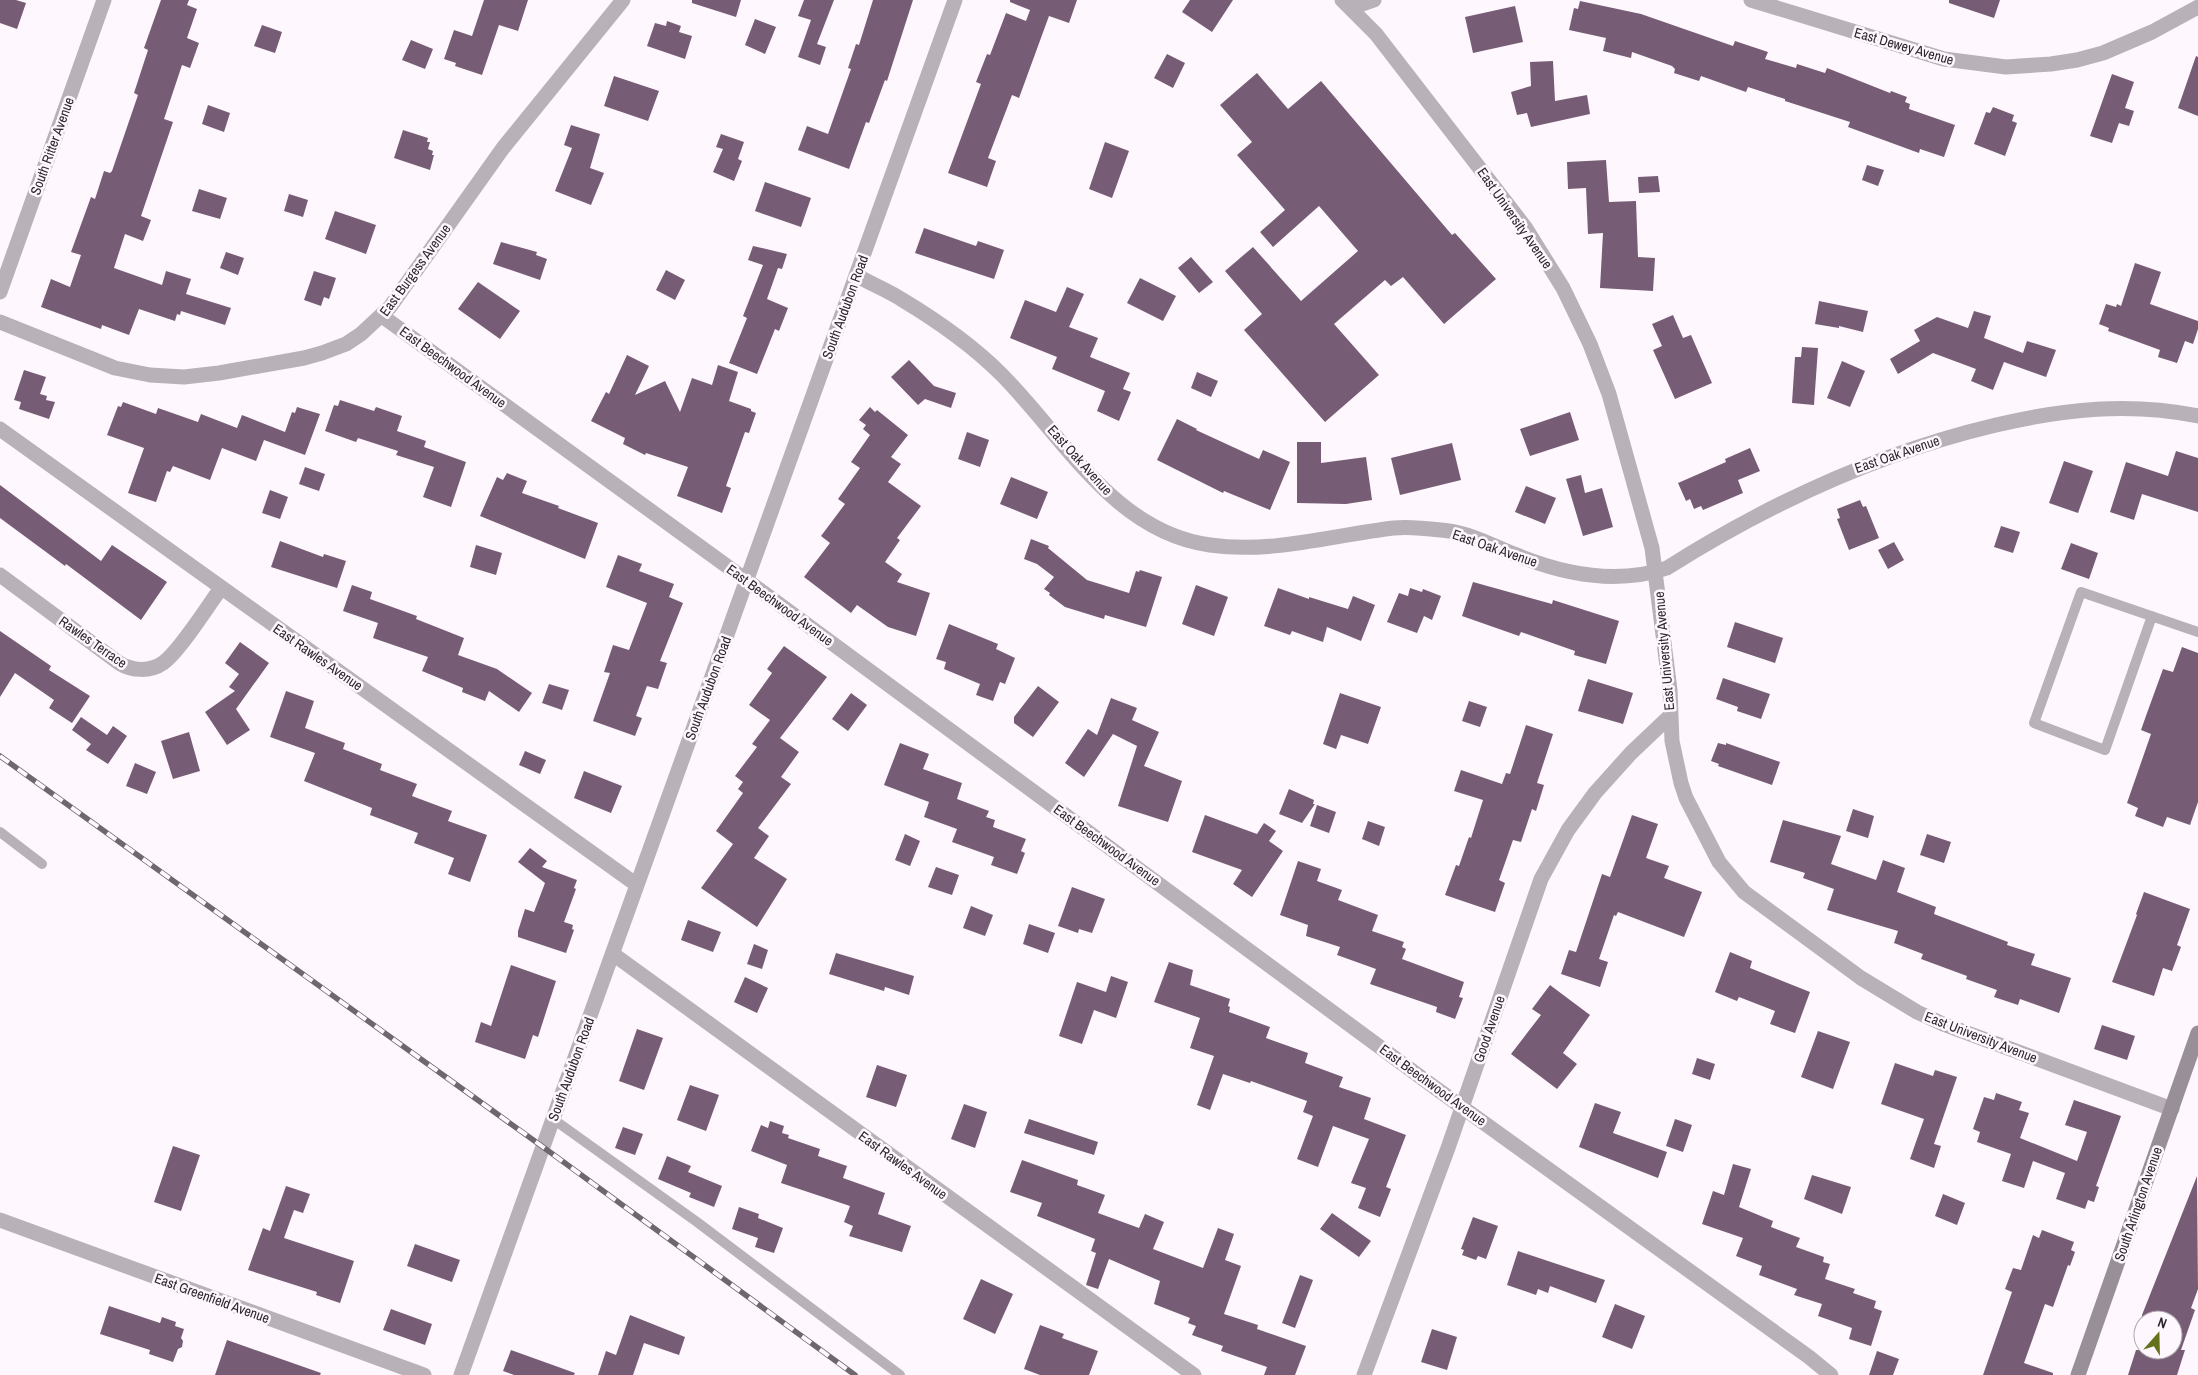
<svg xmlns="http://www.w3.org/2000/svg" width="2198" height="1375" font-family="'Archivo Narrow',sans-serif">
<rect width="100%" height="100%" fill="#fef8fe"/>
<path fill="#775c76" d="M0,0H16L26,3L17,29L0,23Z
M161,0H189L187,5L197,9L187,38L199,43L190,68L182,65L164,119L173,122L141,216L151,220L143,241L125,234L114,268L162,285L166,271L191,279L186,294L231,308L225,325L181,311L180,315L177,314L175,321L139,309L129,335L102,325L101,329L41,307L51,279L70,287L81,255L71,252L91,197L95,199L104,171L110,173L112,171L138,95L134,93L148,50L144,48Z
M484,0H528L518,31L499,25L482,75L455,66L456,63L444,59L454,30L472,36Z
M692,0H741L736,17L692,3Z
M804,0H834L817,44L826,47L820,65L798,57L811,20L798,16Z
M873,0H913L887,81L885,80L869,123L866,122L849,169L798,150L807,126L828,134L851,69L848,68L856,44L859,45Z
M1010,0H1077L1069,23L1049,16L1019,98L1012,95L988,158L996,161L987,187L948,173L981,84L976,82L987,54L990,55L1006,13L1026,21L1030,10L1010,2Z
M1190,0H1233L1212,32L1182,12Z
M1949,0H2000L1994,18L1949,3Z
M1580,1L1641,14L1733,46L1735,41L1768,52L1765,59L1796,68L1797,64L1825,73L1827,68L1890,93L1891,91L1907,97L1905,102L1910,104L1909,109L1955,125L1944,157L1920,149L1919,153L1848,127L1850,122L1785,101V99L1748,87L1746,92L1701,76L1699,81L1674,73L1675,69L1672,66L1632,52L1631,58L1603,51L1606,38L1569,30L1574,8L1578,9Z
M1515,6L1523,42L1473,53L1465,17Z
M755,19L776,27L765,54L745,45Z
M667,21L681,26L679,32L692,36L685,59L647,46L655,23L666,26Z
M262,25L282,32L275,53L254,46Z
M411,40L433,49L425,69L402,60Z
M1167,54L1185,63L1173,88L1154,78Z
M2196,56L2198,57V116L2178,108Z
M1553,61L1555,101L1587,95L1590,114L1531,127L1527,113L1517,115L1511,92L1531,86L1530,62Z
M1257,73L1288,109L1321,81L1452,235L1455,233L1496,279L1444,324L1403,277L1391,286L1385,280L1334,324L1379,375L1325,422L1244,330L1262,314L1225,271L1253,247L1301,301L1358,251L1319,206L1273,247L1260,232L1285,210L1237,155L1252,142L1220,105Z
M2112,74L2134,82L2125,108L2134,111L2129,126L2119,123L2112,143L2090,136Z
M614,76L659,91L648,121L604,106Z
M208,105L230,113L224,132L202,124Z
M1993,107L2014,115L2012,121L2017,123L2005,156L1974,144L1986,112L1990,113Z
M571,125L600,134L590,168L604,173L591,205L555,191L572,148L564,145Z
M403,130L428,138L427,142H430L428,149L433,151L432,155H434L430,170L394,158Z
M721,134L744,142L738,159L742,161L734,181L713,172L723,149L716,147Z
M1105,142L1129,151L1112,198L1089,189Z
M1606,160L1609,202L1636,201L1638,257L1655,258L1653,291L1600,288L1603,233L1588,234L1586,188L1568,189L1567,162Z
M1867,165L1884,170L1878,186L1862,180Z
M1658,176L1660,192L1639,193L1638,177Z
M765,182L811,198L801,227L755,211Z
M199,189L227,198L220,219L192,211Z
M289,194L308,200L303,217L284,211Z
M335,211L376,225L366,254L325,239Z
M924,228L976,246L978,241L1004,250L994,279L915,253Z
M501,242L537,252L536,255L547,259L540,280L493,264Z
M753,246L787,254L782,269L778,268L767,299L788,308L779,331L775,329L757,374L729,363L747,318L743,316L763,265L748,260Z
M226,252L244,258L238,275L220,268Z
M1191,257L1213,282L1199,293L1178,268Z
M2135,263L2161,272L2150,304L2198,321V329L2193,344L2185,341L2177,363L2158,357L2160,350L2108,331L2109,328L2099,324L2106,304L2116,307L2117,304L2121,306Z
M666,270L685,280L675,300L656,290Z
M314,271L336,278L329,299L324,297L321,306L304,300Z
M1140,278L1176,296L1163,321L1127,303Z
M478,282L520,311L500,339L458,309Z
M1067,287L1084,294L1069,327L1098,338L1090,357L1130,373L1123,389L1131,392L1119,421L1097,411L1105,391L1052,369L1057,357L1010,338L1025,300L1056,312Z
M1819,301L1868,311L1863,332L1839,326V328L1815,324Z
M1974,311L1991,316L1984,338L2023,353L2027,341L2056,350L2046,377L2004,362L1993,390L1971,381L1976,369L1933,353L1898,374L1890,359L1920,341L1914,330L1937,317L1968,328Z
M1673,315L1683,338L1691,335L1712,383L1675,399L1653,350L1662,346L1652,324Z
M1802,347L1818,348L1814,405L1792,403L1795,357H1801Z
M627,355L649,366L635,395L665,381L680,412L692,378L712,385L718,365L738,372L729,401L751,409V411L756,413L749,433L745,432L726,486L731,488L722,513L677,496L688,467L646,453L645,455L623,444L625,438L591,421L606,392L609,394Z
M909,360L934,386L956,393L951,408L925,399L918,405L891,377Z
M1842,361L1865,371L1850,407L1827,398Z
M24,370L46,377L40,394L47,396L46,400L55,402L49,419L19,409L21,402L14,400Z
M1197,372L1218,381L1211,397L1191,388Z
M340,400L374,411L376,407L402,416L397,431L426,441L424,447L466,462L451,507L423,497L434,467L396,455L398,451L358,438L356,442L325,431L334,405L338,406Z
M123,402L156,414L158,408L198,422L201,414L237,428L242,415L285,432L292,412L295,413L297,407L320,414L305,455L264,440L256,461L222,448L210,480L173,466L170,472L167,471L156,502L128,493L144,448L107,435L118,406L121,407Z
M870,407L875,412L877,410L908,435L891,457L901,464L888,482L921,506L897,538L900,540L885,562L902,574L897,582L930,593L916,636L888,627L857,605L851,613L804,577L830,543L821,536L845,504L838,499L860,468L851,462L870,435L863,429L866,425L859,420Z
M1570,412L1579,440L1530,456L1520,429Z
M1177,419L1197,429L1196,430L1259,459L1263,450L1290,462L1270,510L1224,491L1223,493L1157,460Z
M967,432L989,440L980,467L958,459Z
M1297,442H1321V463L1366,457L1372,500L1346,504L1297,503Z
M1452,443L1461,480L1400,495L1391,458Z
M1750,448L1760,471L1738,480L1743,493L1703,510L1701,506L1694,509L1690,499L1686,501L1678,483L1726,462L1725,459Z
M2176,451L2198,458V512L2142,494L2134,520L2110,512L2126,462L2168,476Z
M2064,461L2093,471L2078,513L2049,503Z
M305,467L325,474L319,491L299,484Z
M507,473L527,481L522,493L559,506L558,508L598,523L585,559L480,516L497,477L503,480Z
M1581,475L1585,493L1602,488L1613,527L1583,536L1566,479Z
M1011,477L1048,492L1037,519L1000,504Z
M0,485L101,561L112,545L167,582L141,620L66,564L65,566L0,518Z
M1526,486L1556,498L1545,524L1515,512Z
M270,490L288,497L280,519L262,513Z
M1860,500L1863,507L1866,506L1879,538L1849,550L1837,519L1840,518L1837,509Z
M2001,526L2020,532L2013,553L1994,547Z
M1031,539L1049,546L1048,548L1087,580L1129,593L1136,571L1139,572L1140,570L1162,577L1146,627L1105,615L1104,619L1065,607L1049,595L1050,593L1044,589L1054,577L1037,564L1024,559Z
M280,541L323,557L324,554L346,561L337,588L271,567Z
M1894,542L1904,560L1888,569L1878,550Z
M2071,543L2098,553L2089,579L2061,569Z
M476,545L502,553L496,575L470,567Z
M618,555L642,564L639,571L674,584L669,597L683,603L660,661L667,663L658,689L647,686L636,716L642,718L635,736L593,721L610,673L604,672L613,645L629,650L647,603L606,587Z
M1473,582L1552,604L1553,600L1619,621L1606,664L1574,655L1575,651L1521,632L1519,636L1462,616Z
M352,585L372,592L370,599L417,616L416,619L464,638L458,655L497,669L532,693L519,712L489,691L485,701L462,692L463,688L422,671L428,657L373,638L378,623L343,611Z
M1196,585L1228,597L1214,636L1182,624Z
M1278,588L1309,599V597L1348,609L1353,596L1375,605L1361,641L1327,627L1323,642L1292,631L1290,635L1264,626Z
M1410,588L1422,592L1423,589L1441,596L1432,620L1424,616L1417,633L1387,622L1399,593L1408,596Z
M1735,622L1783,638L1775,663L1727,647Z
M949,624L998,644L996,649L1015,658L1005,684L1000,682L993,701L976,695L980,684L944,669L946,662L936,659Z
M0,631L51,666L49,670L90,696L72,723L49,708L54,700L15,673L0,697Z
M240,642L269,663L236,709L250,730L227,745L205,712L235,691L229,687L239,674L225,663Z
M784,646L827,677L780,738L799,752L781,777L791,784L758,828L769,836L754,858L787,879L757,927L701,888L733,844L716,831L743,793L738,789L743,782L735,776L757,747L752,744L770,720L749,705L772,673L767,669Z
M2182,647L2198,653V802L2190,825L2167,817L2163,827L2135,816L2138,808L2127,803L2151,734L2141,730L2147,713L2163,669L2173,672Z
M1723,678L1770,694L1761,719L1737,711L1738,707L1716,699Z
M1588,679L1633,693L1623,724L1578,711Z
M549,684L569,690L562,710L542,703Z
M1038,686L1059,702L1033,737L1014,723V717Z
M286,691L314,701L305,728L345,743L343,749L382,764L380,770L417,784L412,796L452,811L448,821L487,835L470,882L448,874L454,858L414,843L418,833L370,815L372,808L304,781L315,753L270,737Z
M851,693L867,705L848,731L832,719Z
M1340,693L1381,707L1368,744L1341,735L1336,749L1323,744Z
M1111,698L1137,708L1132,720L1159,732L1144,766L1182,781L1168,822L1118,806L1137,746L1113,734L1084,777L1065,763L1088,729L1097,735Z
M1469,701L1487,707L1480,727L1462,721Z
M81,717L107,735L113,726L127,736L108,764L86,750L91,744L72,730Z
M1526,725L1553,734L1537,783L1544,785L1536,811L1532,809L1521,842L1513,840L1499,880L1505,883L1495,912L1445,895L1456,865L1459,866L1469,837L1471,838L1483,800L1454,791L1461,770L1502,784L1506,773L1510,774Z
M189,732L200,771L173,779L161,741Z
M900,743L929,754L923,769L962,783L957,799L989,811L986,817L995,820L993,827L1026,839L1021,851L1025,853L1017,874L991,865L994,857L952,842L957,829L924,817L929,802L884,785Z
M1718,743L1726,745V743L1780,762L1772,785L1718,766L1719,764L1711,761Z
M525,751L546,760L540,774L519,765Z
M135,763L156,772L147,794L126,786Z
M584,771L622,786L611,813L574,798Z
M1289,789L1314,800L1313,804H1315L1302,823L1279,814Z
M1317,805L1336,812L1329,833L1310,826Z
M1853,809L1874,816L1868,838L1846,831Z
M1205,815L1257,834L1264,823L1276,831L1269,841L1283,851L1252,897L1233,884L1242,870L1192,852Z
M1632,815L1658,824L1646,858L1669,866L1664,878L1702,892L1684,937L1618,912L1616,916L1614,915L1599,959L1608,962L1600,987L1561,974L1569,950L1576,952L1602,874L1610,877Z
M1783,820L1841,836L1831,864L1876,880L1883,860L1905,868L1897,892L1936,907L1934,914L2008,942L2007,945L2035,954L2031,965L2071,978L2059,1013L2020,999L2018,1005L1994,997L1997,990L1966,979L1967,976L1921,959L1923,954L1894,943L1898,931L1827,910L1834,889L1803,878L1805,873L1770,862Z
M1368,821L1385,827L1379,846L1362,839Z
M905,834L920,841L910,866L895,860Z
M1927,834L1951,842L1944,863L1920,855Z
M530,848L547,861L542,867L577,880L574,888L576,889L564,922L573,925L572,929L574,930L566,953L518,937V931L525,909L534,912L545,883L518,862Z
M1298,861L1321,869L1317,881L1342,890L1338,900L1378,915L1372,931L1404,942L1402,947L1406,949L1402,959L1464,982L1459,997L1463,998L1455,1019L1436,1012L1437,1007L1370,984L1376,969L1337,955L1340,947L1306,936L1308,925L1280,915Z
M936,867L959,875L952,895L928,887Z
M1072,887L1105,899L1092,933L1079,929L1078,933L1058,926Z
M2144,892L2190,909L2177,945L2181,947L2172,971L2163,968L2154,996L2112,982L2137,915L2136,914Z
M971,906L993,915L985,936L963,928Z
M688,920L721,932L713,952L681,940Z
M1029,924L1055,933L1048,953L1023,944Z
M754,944L768,950L762,969L747,964Z
M1730,952L1752,961L1750,968L1810,992L1795,1033L1770,1024L1775,1011L1739,997L1737,1001L1715,992Z
M836,953L914,976L909,995L885,987L884,991L829,974Z
M1169,962L1193,970L1190,985L1230,999L1228,1006L1230,1007L1229,1012L1270,1027L1266,1038L1308,1053L1305,1063L1343,1077L1339,1087L1371,1098L1364,1119L1406,1135L1386,1187L1391,1189L1380,1217L1358,1208L1366,1188L1351,1183L1369,1139L1333,1126L1318,1167L1297,1159L1313,1116L1303,1112L1307,1101L1251,1081L1250,1083L1223,1074L1210,1110L1197,1105L1214,1056L1190,1048L1200,1018L1154,1002Z
M511,965L556,981L538,1037L533,1035L525,1059L475,1042L481,1022L491,1026Z
M1111,976L1128,982L1116,1018L1094,1010L1082,1044L1059,1036L1077,982L1106,992Z
M745,977L768,988L757,1013L734,1002Z
M1550,985L1590,1015L1563,1053L1577,1064L1557,1089L1511,1054L1541,1015L1532,1009Z
M2102,1025L2135,1036L2127,1060L2094,1049Z
M637,1029L663,1038L644,1090L619,1081Z
M1818,1031L1850,1042L1833,1089L1801,1077Z
M1697,1058L1715,1064L1710,1080L1692,1074Z
M1895,1063L1933,1076L1935,1070L1957,1077L1934,1144L1941,1146L1934,1168L1910,1159L1924,1119L1881,1104Z
M877,1065L907,1075L896,1107L866,1097Z
M690,1085L719,1095L706,1131L677,1120Z
M1996,1093L2022,1102L2019,1110L2029,1113L2020,1138L2077,1161L2087,1132L2065,1125L2074,1100L2121,1116L2096,1186L2099,1187L2094,1202L2088,1200L2085,1209L2056,1199L2065,1173L2033,1161L2024,1188L2002,1181L2011,1154L1977,1142L1980,1132L1973,1129L1984,1097L1994,1100Z
M1595,1103L1621,1112L1613,1133L1667,1152L1658,1178L1579,1147Z
M964,1104L987,1112L975,1148L951,1139Z
M1029,1119L1098,1142L1094,1155L1024,1133Z
M1675,1119L1692,1125L1683,1152L1666,1146Z
M770,1121L784,1126L782,1133L789,1135L788,1138L820,1149L818,1156L847,1166L843,1178L885,1193L878,1214L911,1226L902,1252L849,1236L853,1226L844,1222L850,1206L781,1183L787,1165L751,1151L761,1125L768,1128Z
M623,1127L643,1134L635,1155L615,1148Z
M173,1146L200,1155L181,1211L154,1202Z
M667,1156L691,1166L688,1172L722,1186L714,1207L689,1197L691,1193L658,1179Z
M1022,1160L1078,1180L1077,1185L1105,1195L1098,1213L1139,1228L1145,1214L1164,1222L1153,1249L1203,1268L1218,1228L1234,1234L1225,1260L1241,1266L1224,1314L1258,1325L1257,1329L1306,1346L1295,1375H1264L1267,1367L1221,1351L1223,1346L1192,1335L1196,1326L1188,1323L1190,1318L1154,1304L1160,1281L1109,1259L1098,1289L1086,1285L1096,1253L1091,1251L1095,1239L1037,1216L1042,1203L1010,1192Z
M1733,1164L1751,1169L1739,1207L1773,1221L1771,1227L1800,1238L1796,1247L1824,1257L1823,1262L1830,1264L1825,1279L1855,1289L1853,1293L1876,1301L1874,1308L1882,1311L1871,1346L1849,1339L1852,1328L1818,1316L1822,1304L1794,1295L1797,1289L1759,1275L1762,1266L1736,1256L1743,1238L1702,1224L1713,1191L1724,1195Z
M1812,1175L1851,1187L1842,1214L1804,1199Z
M2197,1176L2198,1289L2191,1308L2195,1310L2181,1350H2185L2177,1375H2128L2136,1350H2173V1320H2142V1315Z
M286,1186L310,1194L303,1213L294,1210L284,1238L354,1261L340,1303L316,1295L317,1292L248,1270L263,1228L270,1231Z
M1943,1194L1965,1203L1957,1225L1935,1216Z
M739,1207L759,1214L758,1218L783,1228L774,1253L755,1247L758,1238L732,1229Z
M1332,1213L1371,1241L1359,1257L1320,1229Z
M1473,1217L1498,1226L1486,1259L1478,1256L1476,1260L1462,1255L1464,1250L1461,1249Z
M2042,1230L2074,1242L2071,1250L2075,1252L2070,1266L2068,1265L2053,1307L2045,1304L2024,1363L2053,1373V1375H1983L2012,1292L2005,1289L2013,1268L2021,1270L2033,1235L2039,1238Z
M415,1244L460,1260L452,1282L407,1266Z
M1518,1251L1605,1280L1596,1303L1550,1286L1548,1293L1538,1289L1536,1295L1507,1285Z
M1300,1275L1313,1280L1295,1328L1282,1323Z
M981,1279L1013,1294L995,1334L963,1319Z
M1615,1304L1645,1316L1632,1349L1602,1337Z
M109,1306L160,1323L162,1317L176,1322L175,1326L184,1329L181,1338L183,1341L182,1347L178,1349L173,1362L149,1354L150,1350L100,1334Z
M391,1309L432,1324L425,1345L383,1330Z
M630,1315L685,1337L679,1355L644,1343L633,1375H598L606,1351L616,1355Z
M1040,1325L1064,1334L1062,1338L1098,1351L1089,1375H1040L1024,1369Z
M1432,1329L1457,1337L1447,1370L1421,1362Z
M227,1340L321,1373L320,1375H215Z
M511,1350L575,1373L574,1375H514L503,1371Z
M1877,1351L1899,1359L1893,1375H1869Z"/>
<g fill="none" stroke-linecap="round" stroke-linejoin="round">
<path stroke="#b8b2b8" stroke-width="10" d="M2152,616L2105,750L2034,723L2081,592L2198,632
M0,832L42,864
M553,1119L697,1222L900,1375"/>
<path stroke="#b8b2b8" stroke-width="15" d="M1342,0L1376,34L1525,227L1563,288L1590,344L1609,394L1652,548L1670,690L1672,741L1681,783L1686,798L1719,862L1744,892L1861,978L1917,1012L1943,1024L2172,1109
M1751,0L1944,59L2006,67L2051,64L2077,60L2103,53L2152,32L2198,7
M1351,8L1374,0
M856,275C871,284 887,290 901,299C936,320 972,345 1001,374C1064,437 1114,532 1210,545C1272,554 1333,535 1394,528C1412,526 1431,529 1449,531C1472,534 1493,546 1514,554C1562,574 1617,585 1667,568C1770,503 1877,453 1996,425C2064,409 2129,402 2198,416
M382,316L764,593L1430,1084L1809,1357L1831,1375
M0,322L115,368L150,375L184,377L219,373L304,358L322,353L346,344L361,334L390,307L503,148L623,0
M0,429L637,885
M0,575L119,663C132,671 150,672 163,663C179,652 208,606 221,588
M613,954L1194,1375
M0,1220L424,1375
M461,1375L955,0
M1364,1375L1448,1148L1541,879L1568,830L1595,793L1631,753L1670,716"/>
<path stroke="#b8b2b8" stroke-width="15" d="M0,292L104,0"/>
<path stroke="#988f98" stroke-width="15" d="M2078,1375L2198,1033"/>
<defs>
<path id="rail" d="M0,756L543,1147L855,1375"/>
</defs>
<use href="#rail" stroke="#6e686d" stroke-width="5.5"/>
<use href="#rail" stroke="#fef8fe" stroke-width="4" stroke-dasharray="11" stroke-linecap="butt"/>
</g>
<g text-anchor="middle" stroke-width="5" stroke-linejoin="round" paint-order="stroke">
<g font-size="14" fill="#2e282d" stroke="#fef8fe">
<text transform="translate(1904 46) rotate(16)" y="5">East Dewey Avenue</text>
<text transform="translate(52 146) rotate(-70)" y="5">South Ritter Avenue</text>
<text transform="translate(1515 218) rotate(55)" y="5">East University Avenue</text>
<text transform="translate(415 270) rotate(-54)" y="5">East Burgess Avenue</text>
<text transform="translate(845 307) rotate(-70)" y="5">South Audubon Road</text>
<text transform="translate(453 367) rotate(36)" y="5">East Beechwood Avenue</text>
<text transform="translate(1897 454) rotate(-19)" y="5">East Oak Avenue</text>
<text transform="translate(1080 460) rotate(48)" y="5">East Oak Avenue</text>
<text transform="translate(1495 548) rotate(19)" y="5">East Oak Avenue</text>
<text transform="translate(780 605) rotate(36)" y="5">East Beechwood Avenue</text>
<text transform="translate(93 642) rotate(35)" y="5">Rawles Terrace</text>
<text transform="translate(1664 651) rotate(-95)" y="5">East University Avenue</text>
<text transform="translate(318 657) rotate(35)" y="5">East Rawles Avenue</text>
<text transform="translate(708 688) rotate(-70)" y="5">South Audubon Road</text>
<text transform="translate(1107 845) rotate(36)" y="5">East Beechwood Avenue</text>
<text transform="translate(1489 1029) rotate(-71)" y="5">Good Avenue</text>
<text transform="translate(1981 1037) rotate(21)" y="5">East University Avenue</text>
<text transform="translate(571 1069) rotate(-70)" y="5">South Audubon Road</text>
<text transform="translate(1433 1085) rotate(36)" y="5">East Beechwood Avenue</text>
<text transform="translate(903 1165) rotate(36)" y="5">East Rawles Avenue</text>
<text transform="translate(2138 1204) rotate(-71)" y="5">South Arlington Avenue</text>
<text transform="translate(212 1298) rotate(20)" y="5">East Greenfield Avenue</text>
</g>
</g>
<g transform="translate(2158 1335) rotate(20)"><circle r="24" fill="#fef8fe" stroke="#aba5aa"/>
<path d="M0-4L9 19L0 12L-9 19Z" fill="#66711b"/>
<text y="-8" font-size="14" font-weight="bold" text-anchor="middle" fill="#2e282d">N</text>
</g>
</svg>
